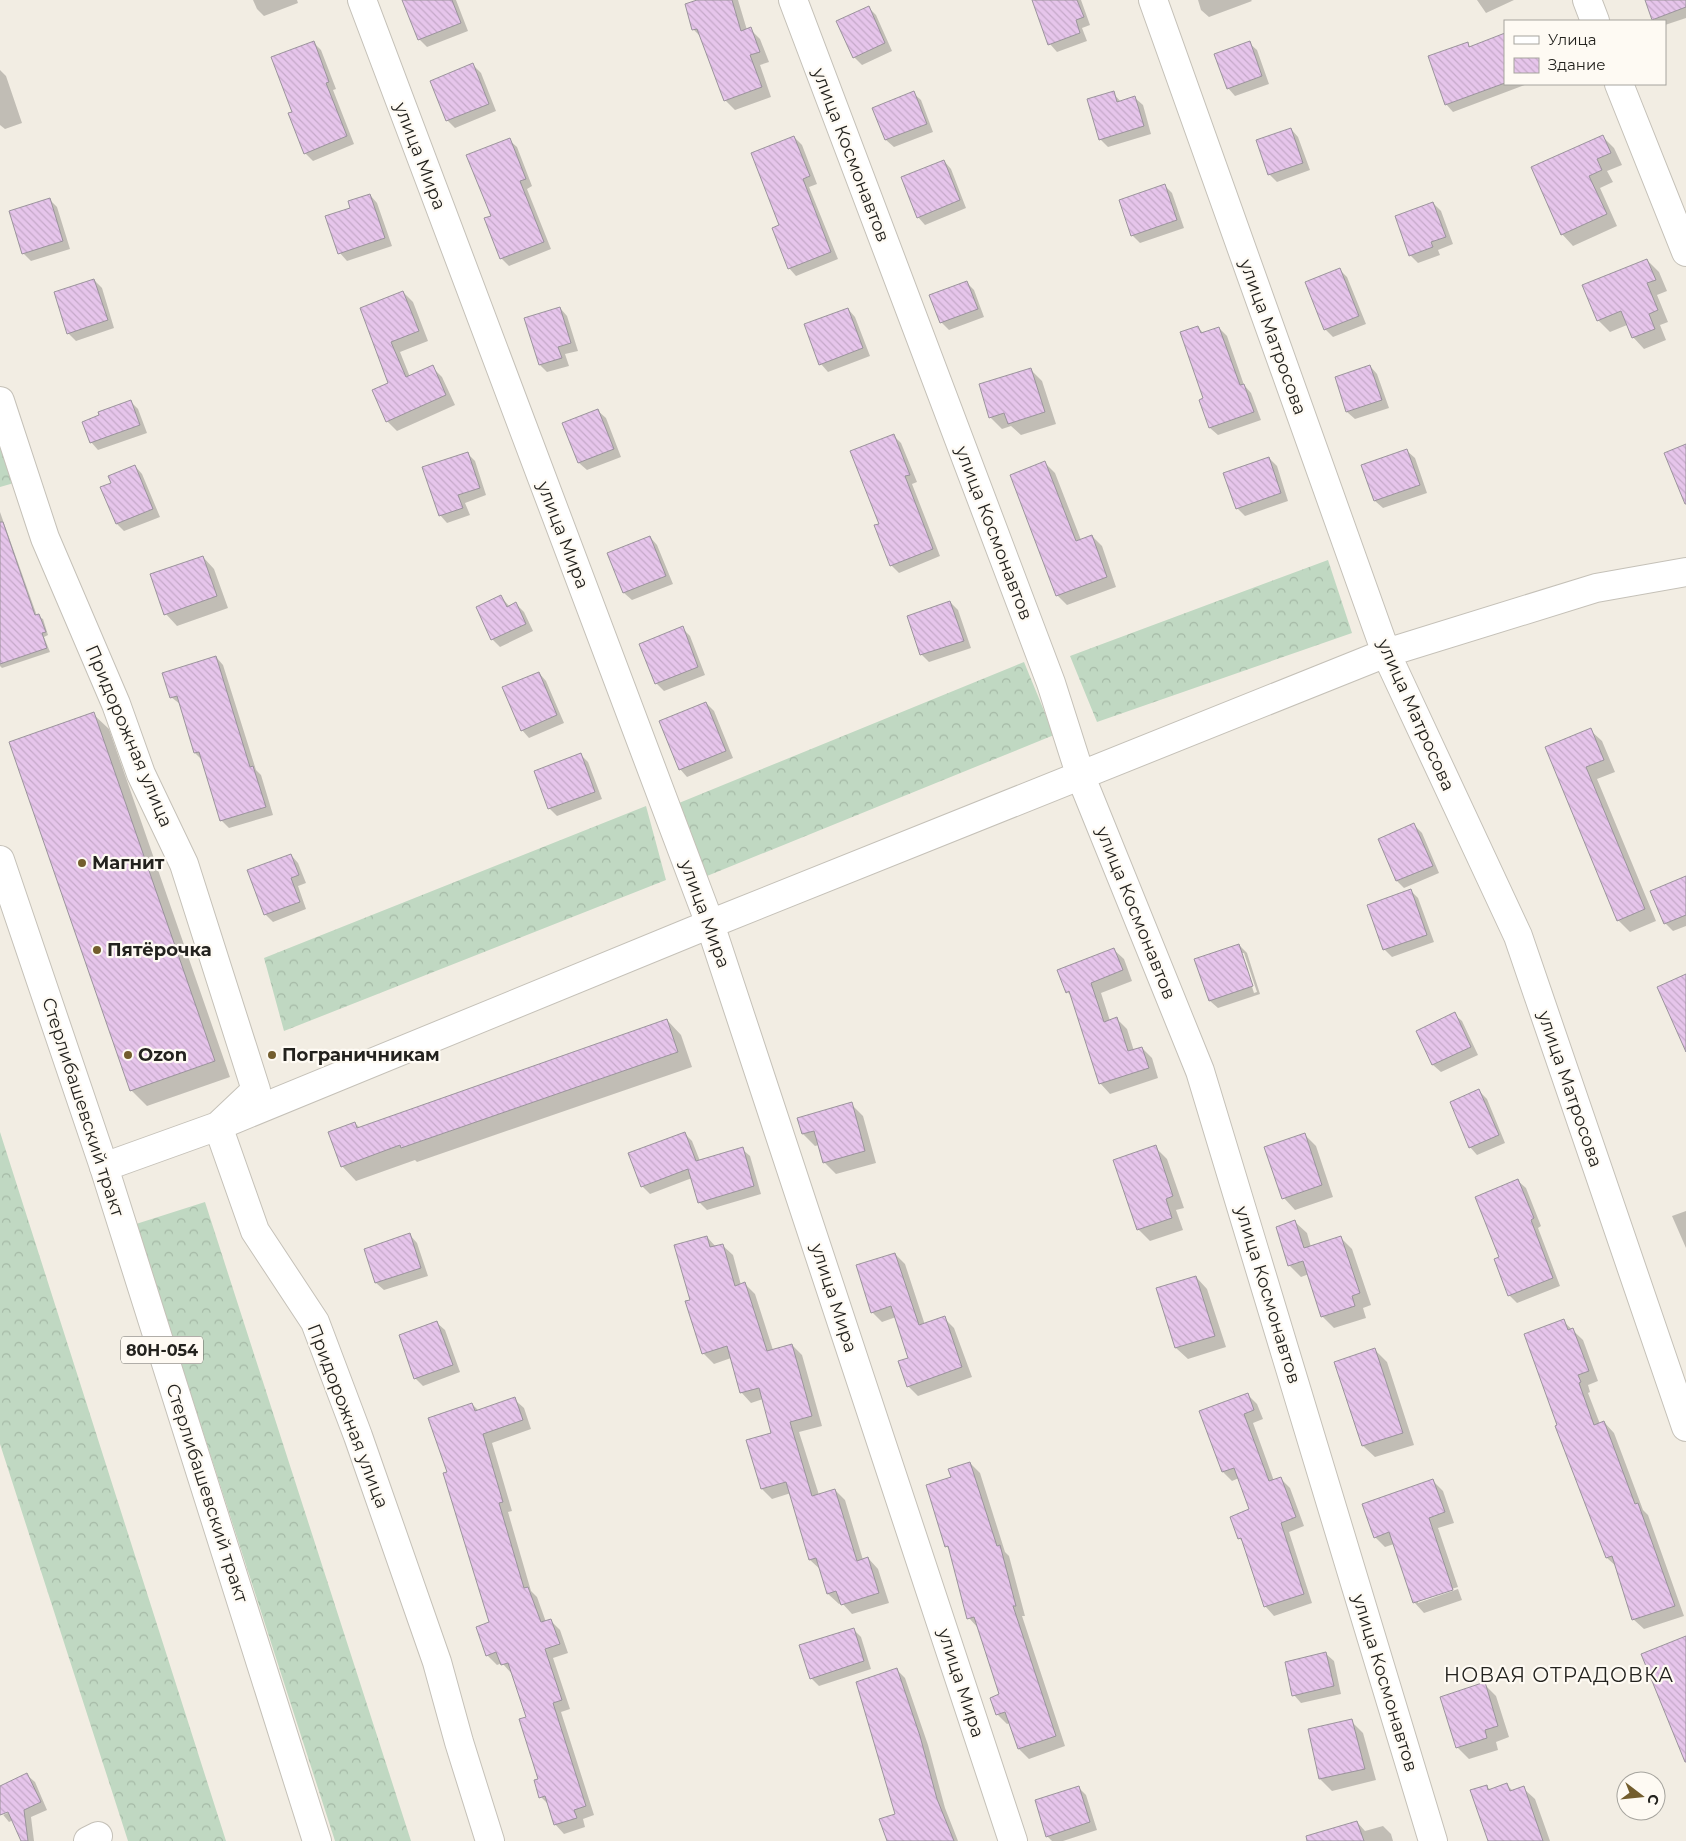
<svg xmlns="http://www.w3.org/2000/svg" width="1686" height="1841" font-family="Montserrat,sans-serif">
<defs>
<pattern id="forest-crowns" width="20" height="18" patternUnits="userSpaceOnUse" patternTransform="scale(1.25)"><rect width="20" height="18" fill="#c0d8c2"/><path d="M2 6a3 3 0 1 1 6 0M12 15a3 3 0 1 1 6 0" fill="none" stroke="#a5b9a6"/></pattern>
<pattern id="building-back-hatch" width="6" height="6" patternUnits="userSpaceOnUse" patternTransform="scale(1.25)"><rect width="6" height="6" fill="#e6c5eb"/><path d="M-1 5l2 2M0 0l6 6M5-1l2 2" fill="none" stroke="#c5a9c9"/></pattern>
</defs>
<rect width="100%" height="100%" fill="#f2ede3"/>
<path fill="url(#forest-crowns)" d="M0,446L14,483L0,487Z
M1328,560L1352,633L1097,722L1070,656Z
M1024,662L1054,735L707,876L679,803Z
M646,806L666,880L284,1031L264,958Z
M0,1132L226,1841H128L0,1444Z
M205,1202L411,1841H335L136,1224Z"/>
<path fill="#0003" fill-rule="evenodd" d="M253,0H297L298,3L264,16L257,9Z
M405,0H456L468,31L427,47L419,39Z
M702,0H738L747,30L750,29L760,39L769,62L760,65L771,97L735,110L725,100L701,37L694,30Z
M1046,0H1081L1090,25L1082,28L1087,41L1057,52L1050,44Z
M1198,0H1251L1252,1L1209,17L1201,10Z
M1477,0H1514L1486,13Z
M1646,0H1686V18L1665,25V21H1655Z
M869,8L876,15L892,51L862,65L854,57Z
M1505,34V84H1527L1453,112L1446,104L1467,44L1471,47Z
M314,43L321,50L336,89L333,90L354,144L313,161L305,153L294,112Z
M1249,43L1257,50L1269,84L1235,96L1228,88Z
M473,65L481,73L496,111L455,128L447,120Z
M0,70L6,76L22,123L5,129L0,125Z
M913,93L921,100L933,132L894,147L886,140L874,108Z
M1113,93L1121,102L1135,98L1143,105L1151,134L1108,147L1100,139Z
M1291,129L1298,137L1310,170L1277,182L1269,174Z
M1602,136L1614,148L1622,165L1607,171L1613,182L1600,188L1617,226L1573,246L1562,234Z
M794,137L802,145L817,184L809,187L838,259L796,276L789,268L781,226Z
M509,140L517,147L532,186L527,189L551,249L509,266L501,258L492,217Z
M944,161L951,169L966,208L925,225L918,217Z
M1164,185L1172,193L1184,228L1140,243L1132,235Z
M370,195L377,203L392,246L347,261L340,253L352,208Z
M49,199L57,207L70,249L31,261L23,253Z
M1433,203L1441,211L1453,244L1438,250L1440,255L1418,263L1410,255Z
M1647,260L1659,272L1667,291L1657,295L1668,322L1660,325L1666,340L1644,349L1633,337L1627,325L1610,332L1598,320Z
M1340,270L1347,277L1366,324L1333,337L1325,329Z
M94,280L102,288L114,328L76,341L68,333Z
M966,282L974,290L984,317L949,330L941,322Z
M403,292L413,302L428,341L400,352L410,377L432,367L442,377L455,405L397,431L387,421L390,383L362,308Z
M560,308L567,316L578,351L565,354L569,366L547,372L540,365Z
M848,309L855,317L870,356L828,372L821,364Z
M1198,327L1204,334L1219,328L1227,336L1244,385L1251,393L1261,420L1218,435L1210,428L1204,399Z
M1370,366L1377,374L1389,408L1355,419L1347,412L1336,378Z
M1030,369L1042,381L1056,424L1021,435L1011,426L1002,429L990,417Z
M130,401L138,409L147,433L98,450L91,442Z
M598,411L606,418L621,457L587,470L579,463Z
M894,436L901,443L917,482L912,484L940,556L899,573L891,565L880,524Z
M1407,451L1415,458L1427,493L1383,508L1375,501Z
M467,453L475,461L486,495L465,503L470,515L447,523L440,515Z
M1269,458L1277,466L1288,501L1245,516L1237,508Z
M1045,463L1055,473L1081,540L1092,536L1102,546L1116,587L1067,605L1057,595Z
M135,466L142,474L160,517L124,531L117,524L113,483Z
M0,512L37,616L43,619L48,635L44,637L50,652L2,668L0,666Z
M650,537L657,545L673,584L632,600L624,593L609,554Z
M203,557L214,569L228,608L177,626L166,614Z
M501,597L510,607L516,604L524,612L533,631L500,647L492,639Z
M950,602L958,610L971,648L929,662L922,655L909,616Z
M682,628L690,636L705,675L664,691L656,683Z
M216,657L223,665L256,770L261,775L273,815L229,828L221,820L202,760L195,753L180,704L171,697Z
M539,673L546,681L564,723L529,738L522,730Z
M706,703L714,711L733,758L687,777L680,769Z
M93,714L109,729L230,1077L147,1106L131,1090Z
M1590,730L1602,741L1615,772L1597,779L1656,921L1630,932L1618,920L1547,748Z
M581,755L588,762L602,799L557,816L549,808Z
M1414,825L1422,833L1439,873L1404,888L1397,881Z
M291,855L298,863L306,883L298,886L306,909L273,922L265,914Z
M1686,877V926L1673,931L1665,923Z
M1410,890L1418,898L1434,942L1392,957L1384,949Z
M1239,945L1247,953L1260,994L1218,1008L1210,1001L1196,960ZM1241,953H1244L1257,992L1254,993Z
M1113,949L1124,959L1132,981L1101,993L1110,1021L1117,1019L1127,1029L1134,1051L1142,1048L1152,1058L1158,1078L1110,1094L1100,1083L1073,997L1067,992Z
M1454,1014L1462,1021L1478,1055L1441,1072L1433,1065L1417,1031Z
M667,1020L681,1035L692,1067L417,1162L415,1160L356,1181L342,1166L355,1123L360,1128Z
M1479,1091L1487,1099L1505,1143L1477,1155L1470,1147Z
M851,1104L863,1116L876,1163L836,1174L824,1162L819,1145L815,1146L803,1134L799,1119Z
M684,1133L692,1141L700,1161L742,1149L750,1156L761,1194L707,1210L700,1203L692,1178L650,1194L642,1186Z
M1304,1134L1316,1146L1333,1197L1295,1210L1284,1198Z
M1155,1147L1167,1159L1184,1208L1176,1210L1183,1230L1150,1241L1138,1229Z
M1518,1181L1526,1188L1541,1226L1538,1228L1560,1286L1517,1303L1509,1295L1501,1258Z
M1686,1211V1248L1672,1216Z
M1295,1222L1307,1233L1311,1247L1340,1237L1352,1249L1371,1305L1363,1308L1366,1318L1334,1328L1322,1316L1309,1274L1301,1277L1289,1265Z
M410,1235L417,1243L428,1276L384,1290L376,1283L366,1249Z
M707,1237L716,1247L722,1245L733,1255L741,1285L745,1284L755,1294L773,1350L792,1345L802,1355L822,1426L799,1432L819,1495L835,1490L845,1500L863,1560L868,1558L878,1569L889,1603L852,1614L842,1603L839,1604L828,1594L821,1570L810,1560L791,1493L772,1499L762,1489L747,1441L772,1433L763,1399L751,1403L741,1392L731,1358L714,1364L703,1353L691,1301Z
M895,1254L905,1264L925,1325L944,1318L954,1328L972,1377L918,1396L908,1386L910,1358L896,1317L882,1322L872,1312Z
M1196,1277L1207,1289L1226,1347L1188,1359L1176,1348Z
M1563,1321L1583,1340L1598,1381L1588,1385L1590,1392L1588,1393L1600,1424L1604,1422L1614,1433L1643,1510L1648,1515L1684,1616L1644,1629L1633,1619L1617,1567L1607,1558L1559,1426Z
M437,1323L445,1330L460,1372L423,1386L415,1378Z
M1375,1350L1387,1362L1414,1445L1375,1457L1363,1446Z
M1248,1395L1257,1404L1263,1419L1253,1423L1274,1481L1280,1478L1290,1488L1304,1526L1289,1532L1312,1603L1274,1616L1265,1606L1245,1544L1239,1538L1251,1510L1239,1478L1232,1481L1223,1472Z
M514,1399L524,1408L531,1429L492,1443L512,1511L508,1512L531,1591L537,1597L546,1622L550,1620L560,1630L568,1653L553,1658L570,1709L561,1712L594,1815L583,1819L585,1827L564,1834L555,1824L549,1805L541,1797L540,1780L528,1718L512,1674L502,1663L497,1665L487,1655L490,1623L449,1473L472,1404L479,1411Z
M970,1463L980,1473L1005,1552L1009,1556L1025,1616H1022L1065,1746L1029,1759L1019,1749L1010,1723L1007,1724L997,1714L1001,1695L979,1629L969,1618L950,1550L946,1546L953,1478Z
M1433,1481L1443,1491L1454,1523L1438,1528L1458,1587L1418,1600V1603L1458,1589L1462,1600L1424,1613L1414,1602L1394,1544L1385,1547L1375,1537Z
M853,1629L861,1637L871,1669L819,1686L811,1678Z
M1326,1654L1334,1661L1341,1694L1301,1703L1294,1695Z
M897,1670L905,1678L928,1745L945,1808L958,1841H888L896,1814Z
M1484,1684L1496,1696L1509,1737L1496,1742L1498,1750L1469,1759L1457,1747Z
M1351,1721L1363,1733L1376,1780L1332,1791L1320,1779Z
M27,1775L35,1782L47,1810L31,1817L34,1841H22L13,1820L9,1822L0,1811V1787ZM14,1810L3,1815V1812Z
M1507,1785L1513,1791L1523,1788L1535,1799L1550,1841H1489L1486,1786L1491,1790Z
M1078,1787L1086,1795L1097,1830L1063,1841H1052L1047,1836Z
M1357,1822L1365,1831L1383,1826L1391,1834L1393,1841H1324Z"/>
<path fill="url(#building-back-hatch)" stroke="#9b949c" d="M402,0H452L461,23L418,40Z
M697,0H732L741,31L751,27L760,52L750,55L762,87L724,101L697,29L692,30L685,4Z
M1032,0H1077L1084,17L1076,20L1080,33L1048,45Z
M1645,0H1686V7L1652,20Z
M869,6L885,43L853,58L836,21Z
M1505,33V83L1445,105L1428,56L1468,42L1469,47Z
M314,41L329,82L326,83L347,136L304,154L288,113L292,112L271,57Z
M1250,41L1262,76L1227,89L1214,54Z
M473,63L489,104L446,121L430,81Z
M914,91L927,124L885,140L872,108Z
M1114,91L1117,102L1135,96L1144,126L1099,140L1087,99Z
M1291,128L1303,163L1268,175L1256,140Z
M1603,135L1611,153L1597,159L1602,170L1589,176L1607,214L1561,235L1531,167Z
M794,136L810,176L803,179L831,252L788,269L772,228L779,225L751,153Z
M510,138L526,179L520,181L544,242L500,259L484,218L491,216L466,155Z
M944,160L960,200L917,218L901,177Z
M1165,184L1177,220L1131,236L1119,200Z
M370,194L385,238L338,254L325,216L350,208L348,201Z
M50,198L63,241L22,254L9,211Z
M1433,202L1446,237L1431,242L1433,247L1409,256L1395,216Z
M1647,259L1656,280L1647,283L1658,310L1649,314L1655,329L1632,338L1621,311L1597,321L1582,285Z
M1340,268L1359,316L1324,330L1305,282Z
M94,279L108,320L67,334L54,292Z
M967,281L978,309L940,323L929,295Z
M403,291L419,331L391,342L406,377L433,365L446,395L386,422L372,390L388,383L360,308Z
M560,307L571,343L558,347L562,358L539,365L524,318Z
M848,308L863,348L819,365L804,324Z
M1198,326L1201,333L1219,327L1240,385L1244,384L1254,412L1209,428L1199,400L1203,398L1180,332Z
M1370,365L1382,400L1346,412L1335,377Z
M1031,368L1045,412L1008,424L1004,413L989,418L979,384Z
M131,400L140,425L90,443L82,422L99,415L98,412Z
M598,409L614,449L578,463L562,423Z
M894,434L910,475L905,476L933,549L890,566L874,525L879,524L850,451Z
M1686,444V504H1685L1664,453Z
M1407,449L1420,485L1374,501L1361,465Z
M468,452L480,488L458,495L463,508L439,516L422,467Z
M1269,457L1281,493L1236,509L1223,473Z
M1045,461L1076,541L1092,535L1107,577L1056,596L1010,475Z
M135,465L153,509L116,524L100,487L111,483L108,476Z
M0,522H3L35,615L39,614L46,632L42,633L47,648L0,664Z
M650,536L666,576L623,593L607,553Z
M203,556L217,596L164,615L150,574Z
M501,595L507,607L516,602L526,624L491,640L476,607Z
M950,601L964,641L920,655L907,616Z
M683,626L698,667L655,684L639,644Z
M216,656L250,767L253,766L266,807L220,821L199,752L194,753L177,696L170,698L162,673Z
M539,672L557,715L521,731L502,687Z
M706,702L726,751L679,770L659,721Z
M94,712L215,1061L130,1091L9,742Z
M1591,728L1604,760L1586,767L1645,909L1617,921L1545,747Z
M581,753L595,792L548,809L534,771Z
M1414,823L1433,866L1396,881L1378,839Z
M291,854L299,875L291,878L300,902L264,915L247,870Z
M1686,876V915L1664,924L1650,891Z
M1411,889L1427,935L1383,950L1367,905Z
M1239,944L1253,986L1209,1001L1194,959Z
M1114,948L1123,970L1091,983L1104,1022L1117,1017L1128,1051L1142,1047L1149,1068L1099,1084L1069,991L1066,993L1057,970Z
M1686,974V1052L1657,987Z
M1455,1012L1471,1047L1432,1065L1416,1031Z
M667,1019L678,1052L401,1148L400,1145L341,1167L328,1132L355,1122L357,1128Z
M1479,1089L1499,1135L1469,1148L1450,1102Z
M852,1102L865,1151L823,1163L814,1131L802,1134L797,1118Z
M685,1132L696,1161L743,1147L754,1186L698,1203L688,1169L641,1187L628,1153Z
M1305,1133L1322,1185L1282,1199L1264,1147Z
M1156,1145L1173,1196L1166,1199L1172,1218L1137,1230L1113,1160Z
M1518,1179L1534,1218L1531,1220L1553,1278L1508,1296L1494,1259L1499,1257L1475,1197Z
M1295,1220L1304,1248L1341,1236L1360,1293L1352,1296L1355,1306L1321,1317L1303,1261L1288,1266L1276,1227Z
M410,1233L421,1268L375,1283L364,1249Z
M707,1236L710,1247L723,1244L735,1286L745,1282L767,1351L792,1344L812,1416L790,1422L812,1496L835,1489L857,1561L868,1557L879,1593L841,1605L836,1591L827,1594L816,1558L809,1560L786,1482L761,1489L746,1440L771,1433L759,1388L740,1393L727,1346L702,1354L685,1301L690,1300L674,1245Z
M895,1253L919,1325L945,1316L962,1367L907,1387L898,1361L908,1358L891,1306L871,1313L856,1265Z
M1196,1276L1215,1336L1175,1348L1156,1288Z
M1564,1319L1568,1330L1573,1328L1589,1371L1578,1375L1581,1382L1579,1383L1594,1425L1604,1421L1635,1504L1638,1503L1675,1606L1632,1620L1612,1556L1606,1558L1555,1426L1557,1425L1524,1334Z
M437,1321L453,1365L414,1379L399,1335Z
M1375,1348L1403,1433L1362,1446L1334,1362Z
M1248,1393L1254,1410L1244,1414L1269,1481L1281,1477L1296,1517L1281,1523L1304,1594L1264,1607L1241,1538L1238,1539L1230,1517L1249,1509L1234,1468L1222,1472L1199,1411Z
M515,1397L523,1420L483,1434L503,1502L499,1503L524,1588L528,1587L541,1622L551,1619L560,1644L545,1649L562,1700L553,1703L586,1806L574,1810L577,1818L554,1825L545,1796L539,1798L534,1780L538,1779L519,1719L526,1717L508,1663L501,1665L496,1652L486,1656L476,1627L489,1622L443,1473L447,1472L428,1418L472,1403L475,1411Z
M970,1462L997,1546L1000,1545L1016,1606H1013L1056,1736L1018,1749L1005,1712L996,1715L990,1698L999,1694L974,1617L967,1619L948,1546L945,1547L926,1485L951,1477L948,1469Z
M1433,1479L1445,1512L1429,1518L1453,1590L1413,1603L1389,1532L1374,1538L1362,1504Z
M854,1628L864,1661L810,1679L799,1645Z
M1686,1636V1762H1685L1641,1654Z
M1326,1652L1334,1686L1292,1696L1285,1662Z
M897,1668L920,1736L937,1799L954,1841H887L879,1819L895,1814L856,1682Z
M1485,1682L1498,1726L1485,1730L1487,1738L1456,1748L1440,1697Z
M1352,1719L1365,1769L1319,1779L1308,1729Z
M27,1773L41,1802L24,1810L28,1841H21L8,1812L0,1815V1786Z
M1507,1783L1510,1791L1524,1786L1543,1841H1488L1470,1790L1487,1785L1488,1790Z
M1079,1786L1090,1822L1046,1837L1035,1800Z
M1357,1821L1364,1841H1307L1306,1836Z"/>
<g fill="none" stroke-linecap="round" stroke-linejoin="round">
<defs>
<path id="street" d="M362,0L710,924L1013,1841
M793,0L1051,683L1081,777L1200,1071L1433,1841
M1153,0L1386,653L1518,936L1686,1427
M1587,0L1595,21
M1619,84L1686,252
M0,401L45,538L116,704L141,774L184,864L256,1090L218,1126L255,1231L315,1322L358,1436L437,1662L459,1742L490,1841
M104,1167L218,1126L710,924L1386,653L1596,588L1686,572
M88,1841L98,1836"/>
<path id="primary" d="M0,860L104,1167L317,1841"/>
</defs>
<use href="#street" stroke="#c5c1b8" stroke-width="30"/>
<use href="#primary" stroke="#c5c1b8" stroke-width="30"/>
<use href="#street" stroke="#fff" stroke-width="28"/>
<use href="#primary" stroke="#fff" stroke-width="28"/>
</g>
<g fill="#735d2d" stroke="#fefaf3" stroke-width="2">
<circle cx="82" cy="863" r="5"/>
<circle cx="97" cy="950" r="5"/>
<circle cx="128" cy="1055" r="5"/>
<circle cx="272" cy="1055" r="5"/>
</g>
<g text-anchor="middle" stroke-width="4.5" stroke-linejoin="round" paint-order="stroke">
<rect fill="#fefaf3" stroke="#65635e" stroke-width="1" x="121" y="1336.5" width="82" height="27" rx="4"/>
<g font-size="16" font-weight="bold" fill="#23221e">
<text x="162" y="1356">80Н-054</text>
</g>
<g font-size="18" fill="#23221e" stroke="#fefaf3">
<text transform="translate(851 155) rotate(69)" y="6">улица Космонавтов</text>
<text transform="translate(420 156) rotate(69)" y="6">улица Мира</text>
<text transform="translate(1273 337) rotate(70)" y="6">улица Матросова</text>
<text transform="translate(994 533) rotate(69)" y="6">улица Космонавтов</text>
<text transform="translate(563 535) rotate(69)" y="6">улица Мира</text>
<text transform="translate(1416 715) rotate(66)" y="6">улица Матросова</text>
<text transform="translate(129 736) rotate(67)" y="6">Придорожная улица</text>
<text transform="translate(1136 913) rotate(68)" y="6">улица Космонавтов</text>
<text transform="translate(705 914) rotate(70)" y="6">улица Мира</text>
<text transform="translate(1570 1089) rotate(71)" y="6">улица Матросова</text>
<text transform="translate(83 1107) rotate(72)" y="6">Стерлибашевский тракт</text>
<text transform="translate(1268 1295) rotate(73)" y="6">улица Космонавтов</text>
<text transform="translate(834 1298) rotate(72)" y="6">улица Мира</text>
<text transform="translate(348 1416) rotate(69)" y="6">Придорожная улица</text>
<text transform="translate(207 1493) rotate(72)" y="6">Стерлибашевский тракт</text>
<text transform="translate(961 1683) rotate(72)" y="6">улица Мира</text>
<text transform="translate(1385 1683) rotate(73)" y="6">улица Космонавтов</text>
</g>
<g font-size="18" font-weight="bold" fill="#23221e" stroke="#fefaf3" text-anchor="start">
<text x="92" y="869">Магнит</text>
<text x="107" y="956">Пятёрочка</text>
<text x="138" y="1061">Ozon</text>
<text x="282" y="1061">Пограничникам</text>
</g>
<g font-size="20" letter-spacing="1" fill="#23221e" stroke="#fefaf3">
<text x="1559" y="1682">НОВАЯ ОТРАДОВКА</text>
</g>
</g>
<rect x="1504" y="20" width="162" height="65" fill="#fefaf3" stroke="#a6a49e"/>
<rect x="1514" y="36" width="25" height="8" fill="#ffffff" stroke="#a6a49e"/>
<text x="1548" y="45" font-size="15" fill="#23221e">Улица</text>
<rect x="1514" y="58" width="25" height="15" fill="url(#building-back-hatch)" stroke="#a6a49e"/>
<text x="1548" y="70" font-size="15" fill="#23221e">Здание</text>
<g transform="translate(1641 1796) rotate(106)"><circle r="24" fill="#fefaf3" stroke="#a6a49e"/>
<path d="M0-4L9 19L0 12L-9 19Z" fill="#735d2d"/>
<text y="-8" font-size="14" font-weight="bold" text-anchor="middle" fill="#23221e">С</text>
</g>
</svg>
